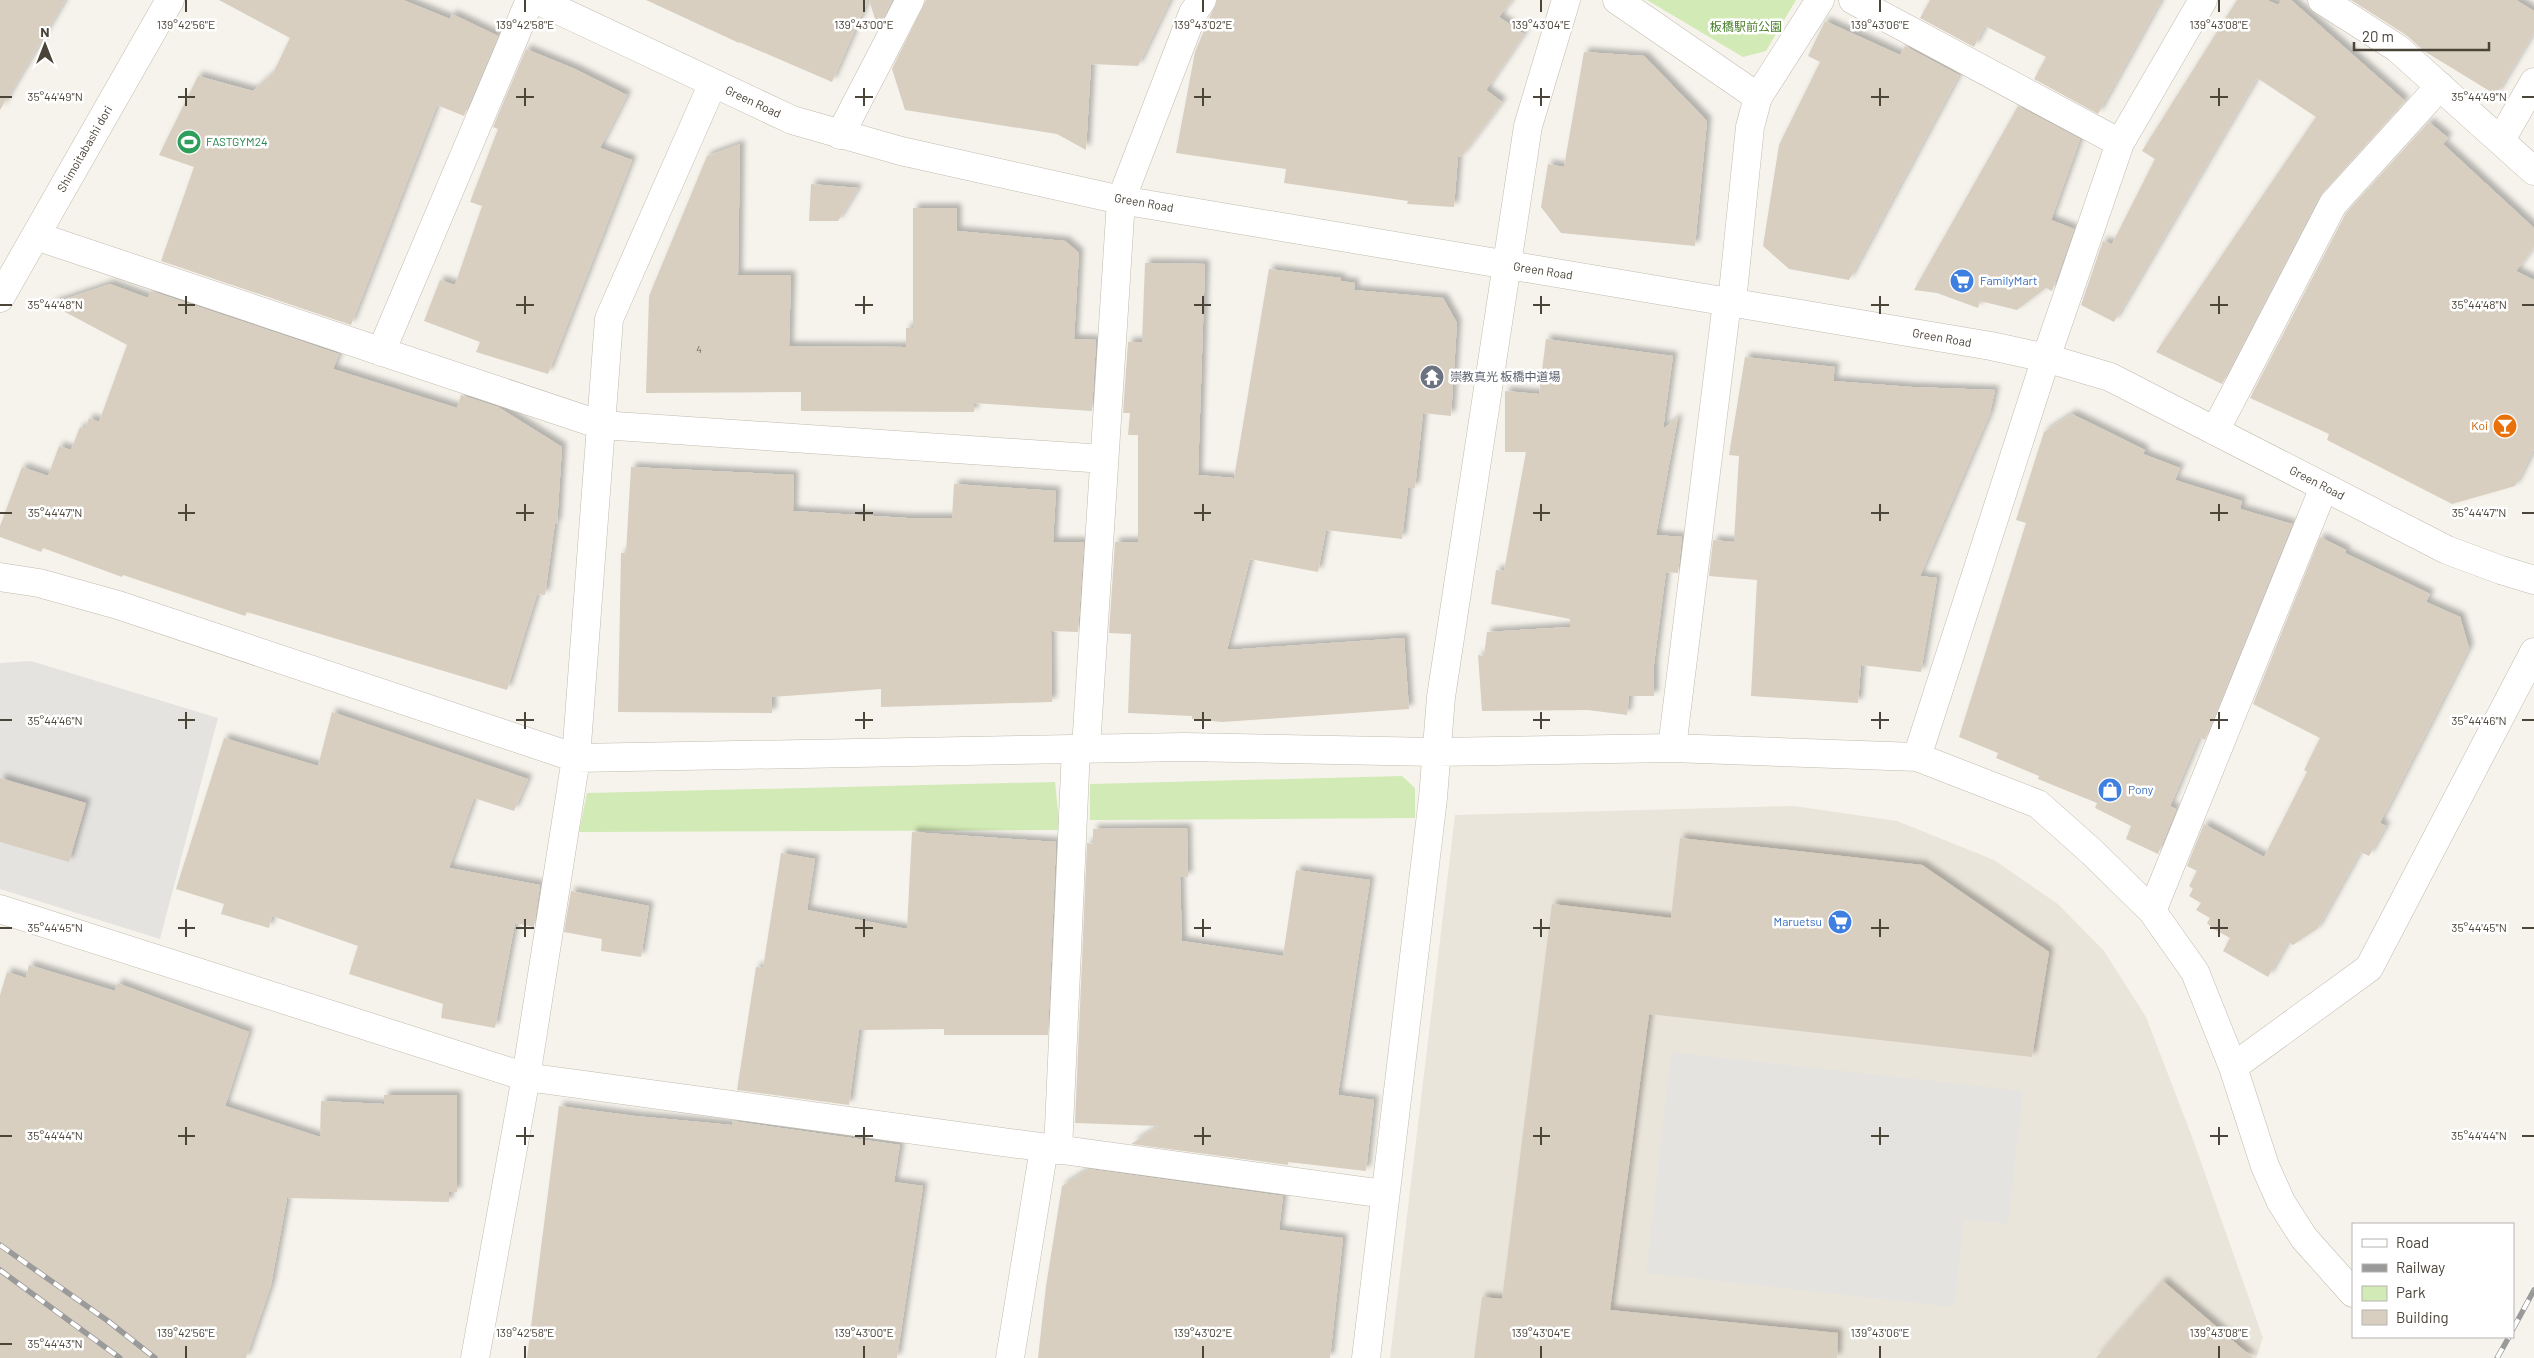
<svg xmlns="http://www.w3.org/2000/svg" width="2534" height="1358" font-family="Barlow,'Noto Sans JP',sans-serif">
<defs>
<filter id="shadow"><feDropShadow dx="4.5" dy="-4.5" stdDeviation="2.5" flood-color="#0004"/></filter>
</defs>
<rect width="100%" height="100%" fill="#f6f3ec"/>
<path fill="#eae5da" d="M1794,806L1897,821L1994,860L2058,904L2104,951L2146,1017L2191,1134L2263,1338L2256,1358H1390L1455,815Z"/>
<path fill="#d2eab5" d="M1647,0H1796L1766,51L1743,57Z
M1402,776L1415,788V818L1090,820V784Z
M1055,782L1060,830L579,832L587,793Z"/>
<path fill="#e5e3e0" d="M31,661L218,718L160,939L0,889V663Z
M1671,1052L2023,1091L2008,1224L1964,1219L1954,1307L1646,1273Z"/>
<path fill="#d8cfc1" filter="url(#shadow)" d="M0,0H65L0,110Z
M219,0H403L450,19L452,14L498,36L464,116L437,105L351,325L161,261L194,167L159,155L198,76L253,91L273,73L290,38Z
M646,0H868L832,82L739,42V43Z
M869,0H892L878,28Z
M926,0H1170L1138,66L1091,64L1086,150L1057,134L905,110L892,69Z
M1217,0H1512L1499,17L1524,34L1486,90L1502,102L1461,157L1458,156L1454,207L1407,204L1408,201L1284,183L1286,169L1176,153L1195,52Z
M1930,0H2161L2098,114L2034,79L2046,57L1985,26L1974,47L1920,18Z
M2237,0H2267L2278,5L2282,0H2291L2405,101L2319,197L2222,384L2156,352L2316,117L2257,78L2114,322L2081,305L2103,241L2112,244L2155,159L2142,151Z
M2351,0H2516L2534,11V32L2496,95L2424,51L2406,35Z
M1825,21L1900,55L1905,46L1959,75L1849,280L1789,269L1763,246L1779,145L1820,62L1808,56Z
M526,49L575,69L627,95L600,148L632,160L548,374L476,352L480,342L424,321L440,280L455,285L482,206L470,202L498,129L493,127Z
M1584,52L1644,56L1707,121L1695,246L1561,233L1541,207L1548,164L1564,167Z
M2018,106L2080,139L2051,220L2074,229L2052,291L2046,288L2017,310L1980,301L1978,308L1937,293L1914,290Z
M2429,122L2448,138L2443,144L2534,228V247L2516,271L2534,280V449L2515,486L2452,504L2327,440L2329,434L2250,398L2346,213Z
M740,144L738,275H791L789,346L906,347V328H913V208H957V231L1065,241L1079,253L1074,339L1096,340L1092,411L974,403V412L801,411V392L646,393L649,296L707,156Z
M811,184L858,188L838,221H809Z
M1145,263L1205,264L1198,475L1234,478L1269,269L1341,278V281L1355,283L1354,290L1443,298L1457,323L1451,416L1423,413L1415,488H1408L1402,539L1326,530L1318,572L1250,559L1227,650L1404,638L1409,709L1222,722L1192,719V716L1128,713L1131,634L1109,633L1115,542H1138V435H1128L1130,413H1123L1128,342H1142Z
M110,284L148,298L151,291L339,354L333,369L457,408L461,395L498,407L562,447L557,524L555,523L545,595L537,594L507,690L247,612L245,616L123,575L122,577L43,548L41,552L0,537V526L22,467L48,476L59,446L71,450L80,427L85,429L89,418L99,422L127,345L50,304Z
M1546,339L1673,356L1663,429L1678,417L1656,535L1682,537L1678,573L1666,572L1654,664V696H1629L1627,715L1588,710L1482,711L1478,655L1484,656L1487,632L1570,627V619L1491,604L1496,570L1504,571L1526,452H1505V391L1539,394Z
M1745,357L1835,367L1833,381L1912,387L1995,390L1990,413L1920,576L1937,578L1921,672L1861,665L1858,703L1751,696L1757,580L1709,576L1713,540L1734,542L1739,456L1729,455Z
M2072,414L2145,450L2143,454L2180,468L2175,480L2242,501L2240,509L2292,524L2205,740L2199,737L2170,806L2176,809L2158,854L2126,839L2131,826L2095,808L2097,803L2038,779L2039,776L1996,758L1998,753L1959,737L2026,523L2016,520L2044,432Z
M631,467L794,475L793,511L907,518H952L954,484L1056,491L1053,542H1084L1078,632L1051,631L1052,702L881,707V689L772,697V713L618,712L621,553H626Z
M2320,537L2346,550L2345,553L2430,594L2426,602L2460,617L2469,648L2380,823L2386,826L2369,856L2360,852L2317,929L2293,945L2288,942L2268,977L2223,951L2230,938L2212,928L2207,923L2210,918L2196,910L2201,903L2189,896L2193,889L2189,886L2197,871L2187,866L2204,824L2264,857L2307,772L2304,770L2320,738L2253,704Z
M332,712L528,779L514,811L474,798L449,868L540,885L534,927L515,923L495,1028L441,1018L443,1004L349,974L358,946L272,916L269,928L221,914L224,904L176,889L224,738L318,766Z
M0,778L86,803L69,862L0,842Z
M1187,828L1188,877H1180L1182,941L1283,956L1296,870L1370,880L1338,1095L1374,1100L1366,1171L1288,1162V1165L1131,1144L1159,1126L1075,1123L1087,843L1093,844V829Z
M912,832L1056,842L1048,1035H944V1029L859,1030L849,1105L737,1090L756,967L763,968L781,853L815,859L807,910L907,929Z
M1680,838L1922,865L2049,952L2032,1057L1649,1014L1610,1310L1838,1333L1837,1358H1474L1482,1297L1502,1299L1552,904L1671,918Z
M571,891L649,906L641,957L601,951L602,939L564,932Z
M29,965L115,991L117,983L249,1032L225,1106L320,1137L321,1101L384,1104V1095H457V1192H449V1202L287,1198L271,1285L246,1358H0V995L7,972L26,978Z
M559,1106L635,1116L732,1125V1121L900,1145L894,1182L923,1186L897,1358H527Z
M1089,1169L1283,1196L1279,1230L1343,1238L1330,1358H1038L1046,1286L1062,1186Z
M2163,1281L2253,1358H2096Z"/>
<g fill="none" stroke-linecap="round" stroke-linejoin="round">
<defs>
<path id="minor" d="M537,0L792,120L901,151L1121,200L1991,346L2046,358L2110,377L2447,550L2501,570L2534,580
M1617,0L1758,97
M1853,0L2120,143
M2322,0L2397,48L2534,171
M840,135L910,0
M2501,140L2534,82
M36,236L601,425L1104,459
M0,298L170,0
M1732,302L1750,127L1758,97L1820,0
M381,352L530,0
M2215,431L2333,204L2440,86
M0,577L39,583L118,605L576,758L1185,747L1436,752L1672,748L1917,757L2038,804L2093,853L2152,911L2195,972L2233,1067L2265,1166L2281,1202L2304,1238L2353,1293
M1086,748L1121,200L1193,13L1202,0
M1672,748L1727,302
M1917,757L2046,358L2120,143L2203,0
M0,909L526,1077L1385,1194
M2152,911L2324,487
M2233,1067L2369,968L2534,652
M1058,1150L1076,749
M475,1358L526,1077L576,758L609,319L713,83
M1010,1358L1044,1148
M1366,1358L1433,798L1441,697L1528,126L1566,0"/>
</defs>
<use href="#minor" stroke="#c2bbae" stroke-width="29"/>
<use href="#minor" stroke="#fff" stroke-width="28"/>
<defs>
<path id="rail" d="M0,1245L108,1321L155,1358
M0,1270L120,1358
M2513,1329L2534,1290
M2497,1358L2509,1337"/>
</defs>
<use href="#rail" stroke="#9a9a9a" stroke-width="5.5"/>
<use href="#rail" stroke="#fff" stroke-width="4" stroke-dasharray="11" stroke-linecap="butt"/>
</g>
<path fill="none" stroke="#4b4439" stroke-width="2" d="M186,0V12M525,0V12M864,0V12M1203,0V12M1541,0V12M1880,0V12M2219,0V12M186,88V106M525,88V106M864,88V106M1203,88V106M1541,88V106M1880,88V106M2219,88V106M0,97H12M178,97H195M516,97H534M855,97H873M1194,97H1211M1533,97H1550M1871,97H1889M2210,97H2228M2522,97H2534M186,296V314M525,296V314M864,296V314M1203,296V314M1541,296V314M1880,296V314M2219,296V314M0,305H12M178,305H195M516,305H534M855,305H873M1194,305H1211M1533,305H1550M1871,305H1889M2210,305H2228M2522,305H2534M186,504V521M525,504V521M864,504V521M1203,504V521M1541,504V521M1880,504V521M2219,504V521M0,513H12M178,513H195M516,513H534M855,513H873M1194,513H1211M1533,513H1550M1871,513H1889M2210,513H2228M2522,513H2534M186,712V729M525,712V729M864,712V729M1203,712V729M1541,712V729M1880,712V729M2219,712V729M0,720H12M178,720H195M516,720H534M855,720H873M1194,720H1211M1533,720H1550M1871,720H1889M2210,720H2228M2522,720H2534M186,919V937M525,919V937M864,919V937M1203,919V937M1541,919V937M1880,919V937M2219,919V937M0,928H12M178,928H195M516,928H534M855,928H873M1194,928H1211M1533,928H1550M1871,928H1889M2210,928H2228M2522,928H2534M186,1127V1145M525,1127V1145M864,1127V1145M1203,1127V1145M1541,1127V1145M1880,1127V1145M2219,1127V1145M0,1136H12M178,1136H195M516,1136H534M855,1136H873M1194,1136H1211M1533,1136H1550M1871,1136H1889M2210,1136H2228M2522,1136H2534M0,1344H12M186,1346V1358M525,1346V1358M864,1346V1358M1203,1346V1358M1541,1346V1358M1880,1346V1358M2219,1346V1358"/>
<defs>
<symbol id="stadium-disc" viewBox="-11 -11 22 22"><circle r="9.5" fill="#2e9e5b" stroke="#fff"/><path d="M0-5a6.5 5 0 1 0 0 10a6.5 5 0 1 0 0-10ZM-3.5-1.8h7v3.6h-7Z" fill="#fff"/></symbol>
<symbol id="supermarket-disc" viewBox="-11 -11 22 22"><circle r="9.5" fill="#3f7fe0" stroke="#fff"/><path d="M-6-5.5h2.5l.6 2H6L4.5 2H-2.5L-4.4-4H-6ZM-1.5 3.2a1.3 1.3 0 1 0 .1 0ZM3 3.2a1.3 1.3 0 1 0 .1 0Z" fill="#fff"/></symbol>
<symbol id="temple-disc" viewBox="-11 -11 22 22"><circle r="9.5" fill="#6b7280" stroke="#fff"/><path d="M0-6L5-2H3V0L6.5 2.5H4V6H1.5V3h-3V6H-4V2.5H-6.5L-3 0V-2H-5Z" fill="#fff"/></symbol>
<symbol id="bar-disc" viewBox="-11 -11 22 22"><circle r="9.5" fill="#e8710a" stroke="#fff"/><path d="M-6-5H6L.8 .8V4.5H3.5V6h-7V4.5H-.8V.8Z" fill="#fff"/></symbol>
<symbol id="shop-disc" viewBox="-11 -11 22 22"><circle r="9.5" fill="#3f7fe0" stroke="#fff"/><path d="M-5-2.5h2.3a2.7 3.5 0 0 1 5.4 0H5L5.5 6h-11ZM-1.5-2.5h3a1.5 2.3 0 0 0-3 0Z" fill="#fff"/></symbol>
</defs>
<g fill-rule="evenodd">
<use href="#stadium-disc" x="175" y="128" width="28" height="28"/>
<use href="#supermarket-disc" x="1948" y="267" width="28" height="28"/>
<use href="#temple-disc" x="1418" y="363" width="28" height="28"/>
<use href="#bar-disc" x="2491" y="412" width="28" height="28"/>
<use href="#shop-disc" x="2096" y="776" width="28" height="28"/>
<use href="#supermarket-disc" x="1826" y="908" width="28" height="28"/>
</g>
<g text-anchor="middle" stroke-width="5" stroke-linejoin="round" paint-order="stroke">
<g font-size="10" fill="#6e675b">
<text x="699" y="353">4</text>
</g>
<g font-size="12" fill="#4a7f2a" stroke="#fff">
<text x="1746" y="31">板橋駅前公園</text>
</g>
<g font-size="12" fill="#4b4439" stroke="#fff">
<text transform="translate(753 102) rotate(25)" y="4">Green Road</text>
<text transform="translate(85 149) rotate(-60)" y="4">Shimoitabashi dori</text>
<text transform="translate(1144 203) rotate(10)" y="4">Green Road</text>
<text transform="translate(1543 271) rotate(9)" y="4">Green Road</text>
<text transform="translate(1942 338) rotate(10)" y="4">Green Road</text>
<text transform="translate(2317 483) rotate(27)" y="4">Green Road</text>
</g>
<g font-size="12" fill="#27864d" stroke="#fff" text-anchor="start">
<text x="206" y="146">FASTGYM24</text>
</g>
<g font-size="12" fill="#366cbe" stroke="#fff" text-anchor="start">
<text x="1980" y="285">FamilyMart</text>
<text x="2128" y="794">Pony</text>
<text x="1822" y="926" text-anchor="end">Maruetsu</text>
</g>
<g font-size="12" fill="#5b616d" stroke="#fff" text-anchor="start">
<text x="1450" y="381">崇教真光 板橋中道場</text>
</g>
<g font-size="12" fill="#c56008" stroke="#fff" text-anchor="end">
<text x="2488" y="430">Koi</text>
</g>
</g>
<g font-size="12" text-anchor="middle" fill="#4b4439" stroke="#fff" stroke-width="5" stroke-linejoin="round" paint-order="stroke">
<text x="186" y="29">139°42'56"E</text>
<text x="525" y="29">139°42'58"E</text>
<text x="864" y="29">139°43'00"E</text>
<text x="1203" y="29">139°43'02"E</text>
<text x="1541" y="29">139°43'04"E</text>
<text x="1880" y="29">139°43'06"E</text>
<text x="2219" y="29">139°43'08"E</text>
<text x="55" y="101">35°44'49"N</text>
<text x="2479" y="101">35°44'49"N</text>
<text x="55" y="309">35°44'48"N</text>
<text x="2479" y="309">35°44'48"N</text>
<text x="55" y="517">35°44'47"N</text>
<text x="2479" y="517">35°44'47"N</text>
<text x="55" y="725">35°44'46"N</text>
<text x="2479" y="725">35°44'46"N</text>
<text x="55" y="932">35°44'45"N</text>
<text x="2479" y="932">35°44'45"N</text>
<text x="55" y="1140">35°44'44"N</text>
<text x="2479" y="1140">35°44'44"N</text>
<text x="186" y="1337">139°42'56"E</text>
<text x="525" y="1337">139°42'58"E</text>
<text x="864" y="1337">139°43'00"E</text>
<text x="1203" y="1337">139°43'02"E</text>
<text x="1541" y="1337">139°43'04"E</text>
<text x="1880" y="1337">139°43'06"E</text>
<text x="2219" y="1337">139°43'08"E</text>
<text x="55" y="1348">35°44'43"N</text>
</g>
<rect x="2352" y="1223" width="162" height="115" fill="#ffffff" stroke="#b7b4b0"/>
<rect x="2362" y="1239" width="25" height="8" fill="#ffffff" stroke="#b7b4b0"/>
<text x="2396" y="1248" font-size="15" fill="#4b4439">Road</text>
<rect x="2362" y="1264" width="25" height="8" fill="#9a9a9a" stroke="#b7b4b0"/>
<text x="2396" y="1273" font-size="15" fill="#4b4439">Railway</text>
<rect x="2362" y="1286" width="25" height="15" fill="#d2eab5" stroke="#b7b4b0"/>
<text x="2396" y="1298" font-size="15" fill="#4b4439">Park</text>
<rect x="2362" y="1310" width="25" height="15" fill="#d8cfc1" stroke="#b7b4b0"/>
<text x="2396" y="1323" font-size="15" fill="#4b4439">Building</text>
<g transform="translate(45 45)" stroke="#ffffff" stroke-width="4" paint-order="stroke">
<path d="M0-4L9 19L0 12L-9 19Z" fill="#4b4439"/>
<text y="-8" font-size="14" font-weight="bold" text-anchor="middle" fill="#4b4439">N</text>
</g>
<path d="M2354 42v8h135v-8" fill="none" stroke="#4b4439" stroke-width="2.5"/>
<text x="2362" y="42" font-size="15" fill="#4b4439" stroke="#ffffff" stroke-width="4" paint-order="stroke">20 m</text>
</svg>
